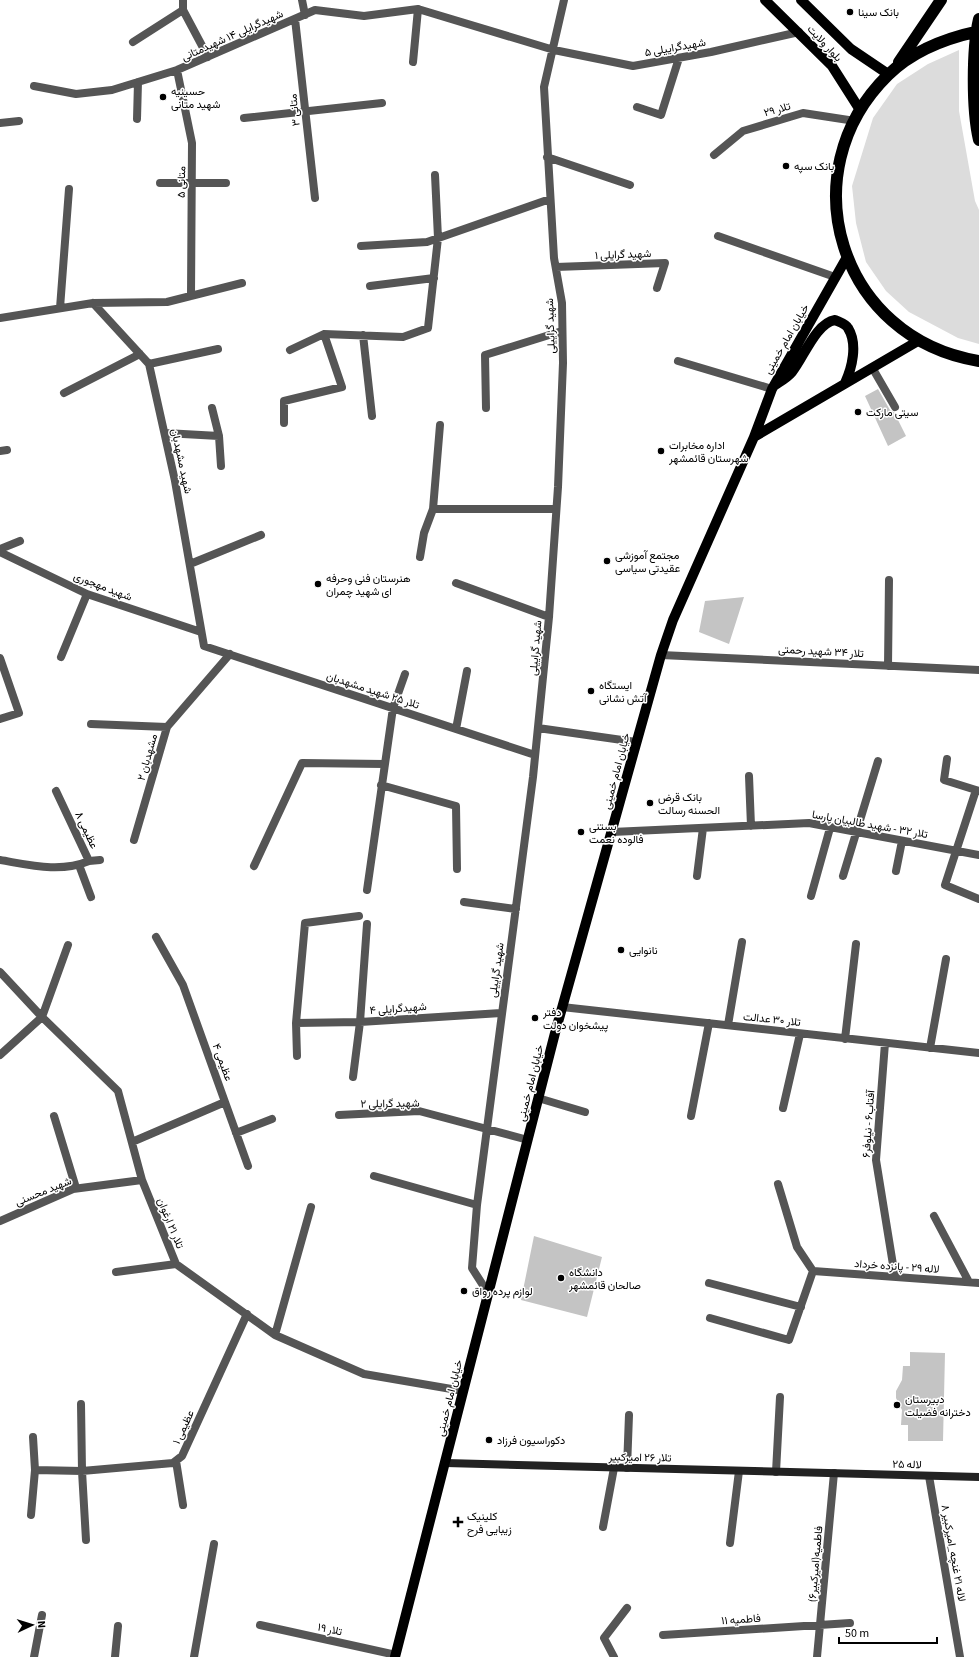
<svg xmlns="http://www.w3.org/2000/svg" width="979" height="1657" font-family="'Source Sans 3',Vazirmatn,sans-serif">
<rect width="100%" height="100%" fill="#fff"/>
<path fill="#dcdcdc" d="M959,50V111L975,201L979,210V344L958,338L909,312L886,291L866,262L856,223L852,186L873,118L897,84L928,64Z"/>
<path fill="#c4c4c4" d="M878,389L890,410L894,412L906,436L888,446L865,396Z
M744,597L729,644L699,632L705,601Z
M534,1236L602,1257L587,1317L521,1300Z
M910,1352L945,1353L943,1441H908V1425H901L902,1410L896,1398V1391L902,1380L903,1366H910Z"/>
<g fill="none" stroke-linecap="round" stroke-linejoin="round">
<path stroke="#555" stroke-width="8" d="M873,369L895,407"/>
<path stroke="#555" stroke-width="8" d="M183,0V10L208,57
M302,0L305,15
M295,19L315,198
M133,42L183,10
M413,62L418,9
M177,70L192,143L191,296
M34,86L76,94L112,90L177,70L315,10L364,16L418,9L554,50L633,66L711,52L799,32
M637,107L661,115L679,58
M244,118L382,103
M137,119L138,82
M0,123L19,121
M714,155L743,131L803,113L855,121
M547,157L630,185
M160,183H226
M718,236L835,277
M361,246L427,242L550,199
M556,267L665,263L657,288
M370,286L434,278
M93,303L149,364L175,481L204,646L535,755
M60,308L69,189
M0,318L93,303L167,302L242,283
M363,335L372,416
M290,350L324,334L403,337L428,328L438,238L435,175
M678,361L772,389
M149,364L218,349
M64,393L140,354
M212,408L219,436L221,466
M486,408L485,355L562,331
M284,423V401L342,387L324,334
M165,433L219,436
M0,451L7,450
M433,509H556
M0,549L20,541
M0,552L87,594L201,632
M420,557L424,533L433,509L440,425
M190,564L261,535
M456,583L549,617
M661,655L979,670
M61,657L87,594
M0,658L19,713L0,719
M888,666L889,580
M91,724L167,727
M538,728L636,742
M456,729L467,671
M947,759L944,780L976,790
M749,776L751,826
M381,785L456,806L457,869
M979,791L976,790L945,885L979,899
M612,832L809,823L979,855
M134,840L167,727L230,654
M0,860C30,865 60,873 89,861L56,791
M89,861L100,860
M79,865L91,897
M254,866L302,763L384,764
M896,871L902,841
M697,876L703,828
M843,876L878,761
M367,890L393,708L405,674
M811,896L830,828
M464,902L516,909
M0,972L42,1017L118,1091L142,1180L176,1264L275,1335L364,1374L463,1391
M562,1007L979,1053
M296,1023L360,1022L501,1013
M728,1025L742,942
M845,1039L856,944
M885,1043L876,1160L895,1277
M930,1048L946,959
M0,1055L42,1017L68,945
M297,1056L296,1023L305,923L359,916
M353,1077L360,1022L367,924
M538,1098L585,1112
M225,1102L248,1166
M783,1108L800,1034
M339,1115L419,1111L528,1140
M54,1116L76,1188
M691,1116L709,1023
M236,1133L272,1119
M132,1142L225,1102L183,985L156,937
M374,1176L477,1205
M778,1184L797,1247L813,1271
M934,1216L969,1282
M0,1221L73,1189L142,1180
M813,1271L979,1283
M116,1272L176,1264
M709,1283L801,1307
M488,1293L472,1268L477,1205L533,777L549,617L558,487L563,363L562,303L554,258L544,87L564,0
M710,1318L789,1340L813,1271
M275,1335L311,1207
M81,1404L82,1471L86,1540
M176,1461L183,1505
M627,1468L629,1415
M35,1470L82,1471L173,1463L182,1456L247,1314
M776,1472L780,1397
M929,1476L960,1657
M31,1515L35,1470L33,1437
M603,1527L614,1468
M730,1543L739,1471
M260,1625L396,1655
M663,1635L850,1623
M34,1657L42,1615
M115,1657L118,1626
M194,1657L214,1544
M614,1657L604,1638L627,1608
M817,1657L834,1473"/>
<path stroke="#222" stroke-width="8" d="M446,1463L979,1477"/>
<path stroke="#000" stroke-width="10" d="M765,0L832,66L860,110
M801,0L851,49L888,74
M775,385C781,381 787,378 792,372C804,357 816,323 835,320C839,322 846,324 848,328C858,344 852,368 845,383
M754,437L918,341
M395,1657L555,1033L661,655L673,620L754,437L772,389L847,257"/>
<path stroke="#000" stroke-width="12" d="M979,19C972,49 972,110 979,140
M979,31C946,38 912,51 888,75C788,173 840,339 979,361
M899,62L941,0"/>
</g>
<g fill="#000" stroke="#fff" stroke-width="1.5">
<circle cx="850" cy="12" r="4"/>
<circle cx="163" cy="97" r="4"/>
<circle cx="786" cy="166" r="4"/>
<circle cx="858" cy="412" r="4"/>
<circle cx="661" cy="451" r="4"/>
<circle cx="607" cy="561" r="4"/>
<circle cx="318" cy="584" r="4"/>
<circle cx="591" cy="691" r="4"/>
<circle cx="650" cy="803" r="4"/>
<circle cx="581" cy="832" r="4"/>
<circle cx="621" cy="950" r="4"/>
<circle cx="535" cy="1018" r="4"/>
<circle cx="561" cy="1278" r="4"/>
<circle cx="464" cy="1291" r="4"/>
<circle cx="897" cy="1405" r="4"/>
<circle cx="489" cy="1440" r="4"/>
<path d="M456 1516h4v4h4v4h-4v4h-4v-4h-4v-4h4z"/>
</g>
<g text-anchor="middle" stroke-width="3" stroke-linejoin="round" paint-order="stroke">
<g font-size="11" fill="#000" stroke="#fff" text-anchor="start">
<text x="858" y="16">بانک سینا</text>
<text x="171" y="95">حسینیه<tspan x="171" dy="13">شهید متانی</tspan></text>
<text x="794" y="170">بانک سپه</text>
<text x="866" y="416">سیتی مارکت</text>
<text x="669" y="449">اداره مخابرات<tspan x="669" dy="13">شهرستان قائمشهر</tspan></text>
<text x="615" y="559">مجتمع آموزشی<tspan x="615" dy="13">عقیدتی سیاسی</tspan></text>
<text x="326" y="582">هنرستان فنی وحرفه<tspan x="326" dy="13">ای شهید چمران</tspan></text>
<text x="599" y="689">ایستگاه<tspan x="599" dy="13">آتش نشانی</tspan></text>
<text x="658" y="801">بانک قرض<tspan x="658" dy="13">الحسنه رسالت</tspan></text>
<text x="589" y="830">بستنی<tspan x="589" dy="13">فالوده نعمت</tspan></text>
<text x="629" y="954">نانوایی</text>
<text x="543" y="1016">دفتر<tspan x="543" dy="13">پیشخوان دولت</tspan></text>
<text x="569" y="1276">دانشگاه<tspan x="569" dy="13">صالحان قائمشهر</tspan></text>
<text x="472" y="1295">لوازم پرده رواق</text>
<text x="905" y="1403">دبیرستان<tspan x="905" dy="13">دخترانه فضیلت</tspan></text>
<text x="497" y="1444">دکوراسیون فرزاد</text>
<text x="467" y="1520">کلینیک<tspan x="467" dy="13">زیبایی فرح</tspan></text>
</g>
<g font-size="11" fill="#000" stroke="#fff">
<text transform="translate(232 35) rotate(-24)" y="4">شهیدگرایلی ۱۴ شهیدمتانی</text>
<text transform="translate(825 43) rotate(47)" y="4">بلوار ولایت</text>
<text transform="translate(675 47) rotate(-10)" y="4">شهیدگراییلی ۵</text>
<text transform="translate(777 109) rotate(-16)" y="4">تلار ۲۹</text>
<text transform="translate(294 110) rotate(-96)" y="4">متانی ۳</text>
<text transform="translate(181 182) rotate(-89)" y="4">متانی ۵</text>
<text transform="translate(623 254) rotate(-2)" y="4">شهید گرایلی ۱</text>
<text transform="translate(550 326) rotate(-92)" y="4">شهید گراییلی</text>
<text transform="translate(786 339) rotate(-60)" y="4">خیابان امام خمینی</text>
<text transform="translate(182 461) rotate(78)" y="4">شهید مشهدبان</text>
<text transform="translate(103 586) rotate(21)" y="4">شهید مهجوری</text>
<text transform="translate(535 648) rotate(-85)" y="4">شهید گراییلی</text>
<text transform="translate(821 651) rotate(3)" y="4">تلار ۳۴ شهید رحمتی</text>
<text transform="translate(373 690) rotate(18)" y="4">تلار ۲۵ شهید مشهدبان</text>
<text transform="translate(147 757) rotate(-74)" y="4">مشهدبان ۲</text>
<text transform="translate(616 771) rotate(-75)" y="4">خیابان امام خمینی</text>
<text transform="translate(870 824) rotate(10)" y="4">تلار ۳۲ - شهید طالبیان پارسا</text>
<text transform="translate(87 830) rotate(65)" y="4">عظیمی ۸</text>
<text transform="translate(496 970) rotate(-82)" y="4">شهید گراییلی</text>
<text transform="translate(398 1008) rotate(-4)" y="4">شهیدگرایلی ۴</text>
<text transform="translate(772 1019) rotate(6)" y="4">تلار ۳۰ عدالت</text>
<text transform="translate(223 1062) rotate(70)" y="4">عظیمی ۴</text>
<text transform="translate(530 1083) rotate(-76)" y="4">خیابان امام خمینی</text>
<text transform="translate(390 1103) rotate(-1)" y="4">شهید گرایلی ۲</text>
<text transform="translate(868 1124) rotate(-86)" y="4">آفتاب۶ - نیلوفر۶</text>
<text transform="translate(43 1191) rotate(-22)" y="4">شهید محسنی</text>
<text transform="translate(171 1223) rotate(68)" y="4">تلار ۲۱ ارغوان</text>
<text transform="translate(897 1266) rotate(4)" y="4">لاله ۲۹ - پانزده خرداد</text>
<text transform="translate(449 1398) rotate(-76)" y="4">خیابان امام خمینی</text>
<text transform="translate(183 1427) rotate(-65)" y="4">عظیمی ۱</text>
<text transform="translate(640 1457) rotate(1)" y="4">تلار ۲۶ امیرکبیر</text>
<text transform="translate(907 1464) rotate(1)" y="4">لاله ۲۵</text>
<text transform="translate(954 1553) rotate(80)" y="4">لاله ۲۱ غنچه_امیرکبیر ۸</text>
<text transform="translate(815 1564) rotate(-85)" y="4">فاطمیه(امیرکبیر۶)</text>
<text transform="translate(741 1619) rotate(-4)" y="4">فاطمیه ۱۱</text>
<text transform="translate(330 1629) rotate(12)" y="4">تلار ۱۹</text>
</g>
</g>
<g transform="translate(32 1625) rotate(86)" stroke="#ffffff" stroke-width="3" paint-order="stroke">
<path d="M0-3L7 15L0 10L-7 15Z" fill="#000000"/>
<text y="-6" font-size="11" font-weight="bold" text-anchor="middle" fill="#000000">N</text>
</g>
<path d="M839 1637v6h98v-6" fill="none" stroke="#000000" stroke-width="2"/>
<text x="845" y="1637" font-size="12" fill="#000000" stroke="#ffffff" stroke-width="3" paint-order="stroke">50 m</text>
</svg>
